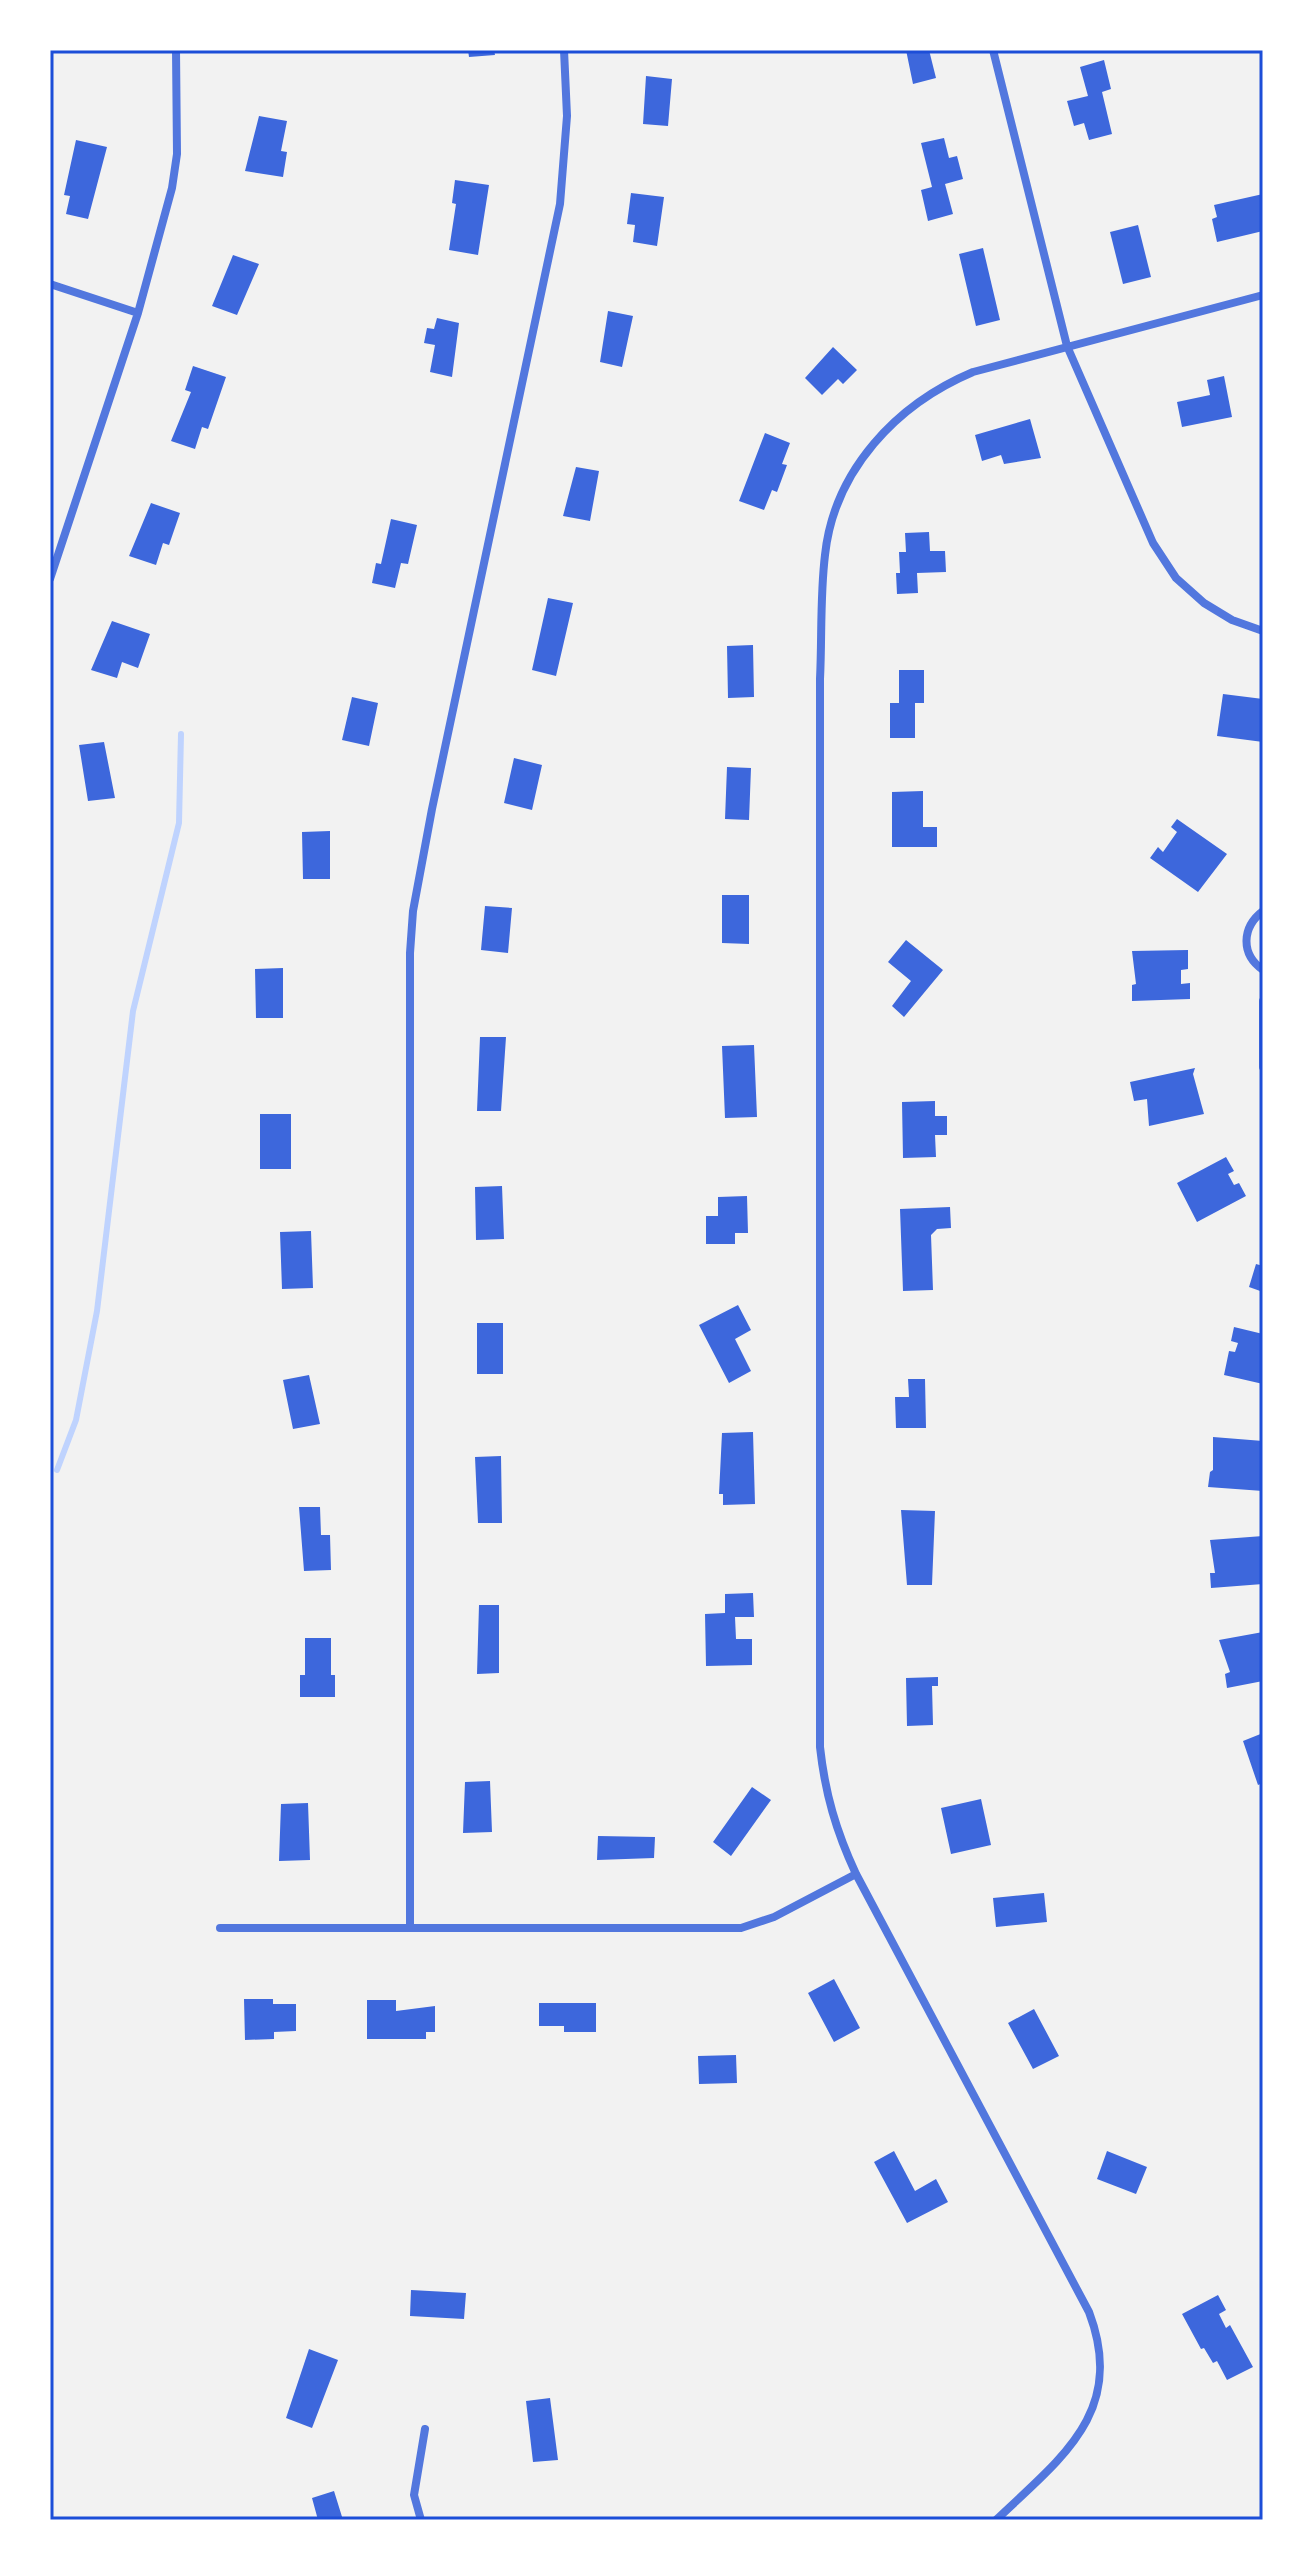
<svg xmlns="http://www.w3.org/2000/svg" width="1313" height="2570" font-family="Quicksand,sans-serif">
<rect width="100%" height="100%" fill="#f2f2f2"/>
<g fill="none" stroke-linecap="round" stroke-linejoin="round">
<path stroke="#bfd3fe" stroke-width="6" d="M57,1470L76,1420L97,1311L133,1011L179,823L181,734"/>
</g>
<path fill="#3d67dc" d="M468,50H494L495,55L469,57Z
M906,50H929L936,78L913,84Z
M1104,60L1111,89L1102,92L1112,134L1089,140L1084,123L1074,126L1067,101L1088,96L1080,67Z
M646,76L672,79L668,126L643,124Z
M259,116L287,121L281,151L287,152L283,177L245,171Z
M944,138L949,158L957,156L963,179L945,184L953,214L928,221L921,190L932,187L921,143Z
M76,140L107,147L88,219L66,214L70,196L64,195Z
M455,180L489,185L478,255L449,250L456,204L452,203Z
M631,193L664,197L657,246L633,242L635,225L627,224Z
M1263,194V231L1217,242L1212,219L1217,217L1214,205Z
M1138,225L1151,277L1123,284L1110,232Z
M983,248L1000,320L976,326L959,254Z
M233,255L259,264L237,315L212,306Z
M608,311L633,316L622,367L600,362Z
M437,318L459,323L452,377L430,372L435,345L424,343L427,328L434,329Z
M833,347L857,370L843,384L838,379L822,395L805,378Z
M193,366L226,377L208,429L202,427L195,449L171,441L191,392L185,390Z
M1224,376L1232,417L1182,427L1177,402L1210,395L1207,380Z
M1030,419L1041,458L1004,464L1001,455L982,461L975,435Z
M765,433L790,443L782,464L787,465L777,492L772,490L764,510L739,501Z
M576,467L599,471L590,521L563,516Z
M151,503L180,513L169,545L163,543L156,565L129,556Z
M391,519L417,525L408,564L401,563L395,588L372,583L376,563L381,564Z
M929,532L930,551H945L946,572L917,573L918,593L897,594L896,573H900L899,552H906L905,533Z
M548,598L573,603L556,676L532,670Z
M112,621L150,634L138,668L122,662L117,678L91,670Z
M753,645L754,697L728,698L727,646Z
M899,670H924V703H915V738H890V703H899Z
M1223,694L1263,699V742L1217,736Z
M352,697L378,703L369,746L342,740Z
M104,742L115,798L88,801L79,745Z
M514,758L542,765L532,810L504,803Z
M727,767L751,768L749,820L725,819Z
M923,791V827H937V847H892V792Z
M1177,819L1227,854L1198,892L1150,858L1158,847L1163,852L1177,832L1171,827Z
M330,831V879H303L302,832Z
M722,895H749V944L722,943Z
M485,906L512,908L508,953L481,950Z
M906,940L943,970L904,1017L892,1006L911,981L888,962Z
M1188,950V969L1181,970V984L1190,983V999L1132,1001V985L1136,984L1132,951Z
M283,968V1018H256L255,969Z
M480,1037H506L501,1111H477Z
M754,1045L757,1117L725,1118L722,1046Z
M1195,1068L1193,1074L1204,1114L1149,1126L1147,1099L1134,1101L1130,1082Z
M935,1101V1116H947V1135H935L936,1157L903,1158L902,1102Z
M260,1114H291V1169H260Z
M1226,1157L1234,1171L1228,1174L1234,1185L1239,1183L1246,1196L1197,1222L1177,1183Z
M502,1186L504,1239L476,1240L475,1187Z
M747,1196L748,1233H735V1244H706V1216H718V1197Z
M950,1207L951,1228L937,1229L931,1235L933,1290L903,1291L900,1209Z
M311,1231L313,1288L282,1289L280,1232Z
M1256,1264L1263,1266V1292L1249,1287Z
M738,1305L751,1330L735,1339L751,1371L729,1383L699,1325Z
M477,1323H503V1374H477Z
M1234,1327L1263,1334V1384L1224,1375L1229,1351L1235,1352L1238,1343L1231,1341Z
M309,1375L320,1424L293,1429L283,1380Z
M908,1379H925L926,1428H896L895,1397H909Z
M753,1432L755,1504L723,1505V1494H719L722,1433Z
M1213,1437L1263,1441V1491L1208,1487L1210,1472L1213,1470Z
M501,1456L502,1523H478L475,1457Z
M299,1507H320L321,1535H330L331,1570L304,1571Z
M901,1510L935,1511L932,1585H907Z
M1263,1536V1584L1211,1588L1210,1573H1215L1210,1540Z
M753,1593L754,1617H735L736,1639H752V1665L706,1666L705,1614L725,1613V1594Z
M479,1605H499V1673L477,1674Z
M1263,1632V1681L1227,1688L1225,1674L1230,1672L1219,1640Z
M305,1638H331V1675H335V1697H300V1675H305Z
M938,1677V1686H932L933,1725L907,1726L906,1678Z
M1263,1733V1783L1258,1785L1243,1741Z
M490,1781L492,1832L463,1833L465,1782Z
M752,1787L771,1800L731,1856L713,1842Z
M981,1799L991,1845L951,1854L941,1808Z
M308,1803L310,1860L279,1861L281,1804Z
M598,1836L655,1837L654,1858L597,1860Z
M1044,1893L1047,1922L996,1927L993,1898Z
M834,1979L860,2028L834,2042L808,1993Z
M244,1999H273V2004H296V2031L274,2032V2039L245,2040Z
M367,2000H396V2011L435,2006V2032H426V2039H367Z
M539,2003H596V2032H564V2026H539Z
M1034,2009L1059,2056L1033,2069L1008,2023Z
M736,2055L737,2083L699,2084L698,2056Z
M894,2151L915,2191L936,2179L948,2202L907,2223L874,2162Z
M1107,2151L1147,2167L1136,2194L1097,2179Z
M411,2290L466,2293L464,2319L410,2316Z
M1218,2295L1226,2310L1219,2314L1226,2328L1230,2325L1253,2367L1227,2380L1217,2361L1213,2363L1204,2348L1201,2349L1182,2314Z
M309,2349L338,2360L312,2428L286,2418Z
M550,2398L558,2460L533,2462L526,2401Z
M334,2491L343,2520H318L312,2498Z"/>
<g fill="none" stroke-linecap="round" stroke-linejoin="round">
<path stroke="#5277de" stroke-width="8" d="M993,50L1067,346L1153,543L1176,578L1204,603L1232,620L1263,631
M50,284L138,313
M50,579L138,313L172,188L177,154L176,50
M1263,911C1242,927 1240,954 1263,970
M1263,1001V1067
M410,1927V953L413,911L432,809L560,204L567,116L564,50
M220,1928H741L774,1917L856,1874
M421,2520L414,2495L425,2429
M996,2520C1061,2458 1127,2412 1089,2312L856,1874C836,1831 825,1793 820,1747V679C822,638 820,596 825,555C834,470 897,404 973,372L1263,295"/>
</g>
<rect width="1313" height="2570" fill="none" stroke="#ffffff" stroke-width="104"/>
<rect x="52" y="52" width="1209" height="2466" fill="none" stroke="#1d4ed8" stroke-width="3"/>
</svg>
